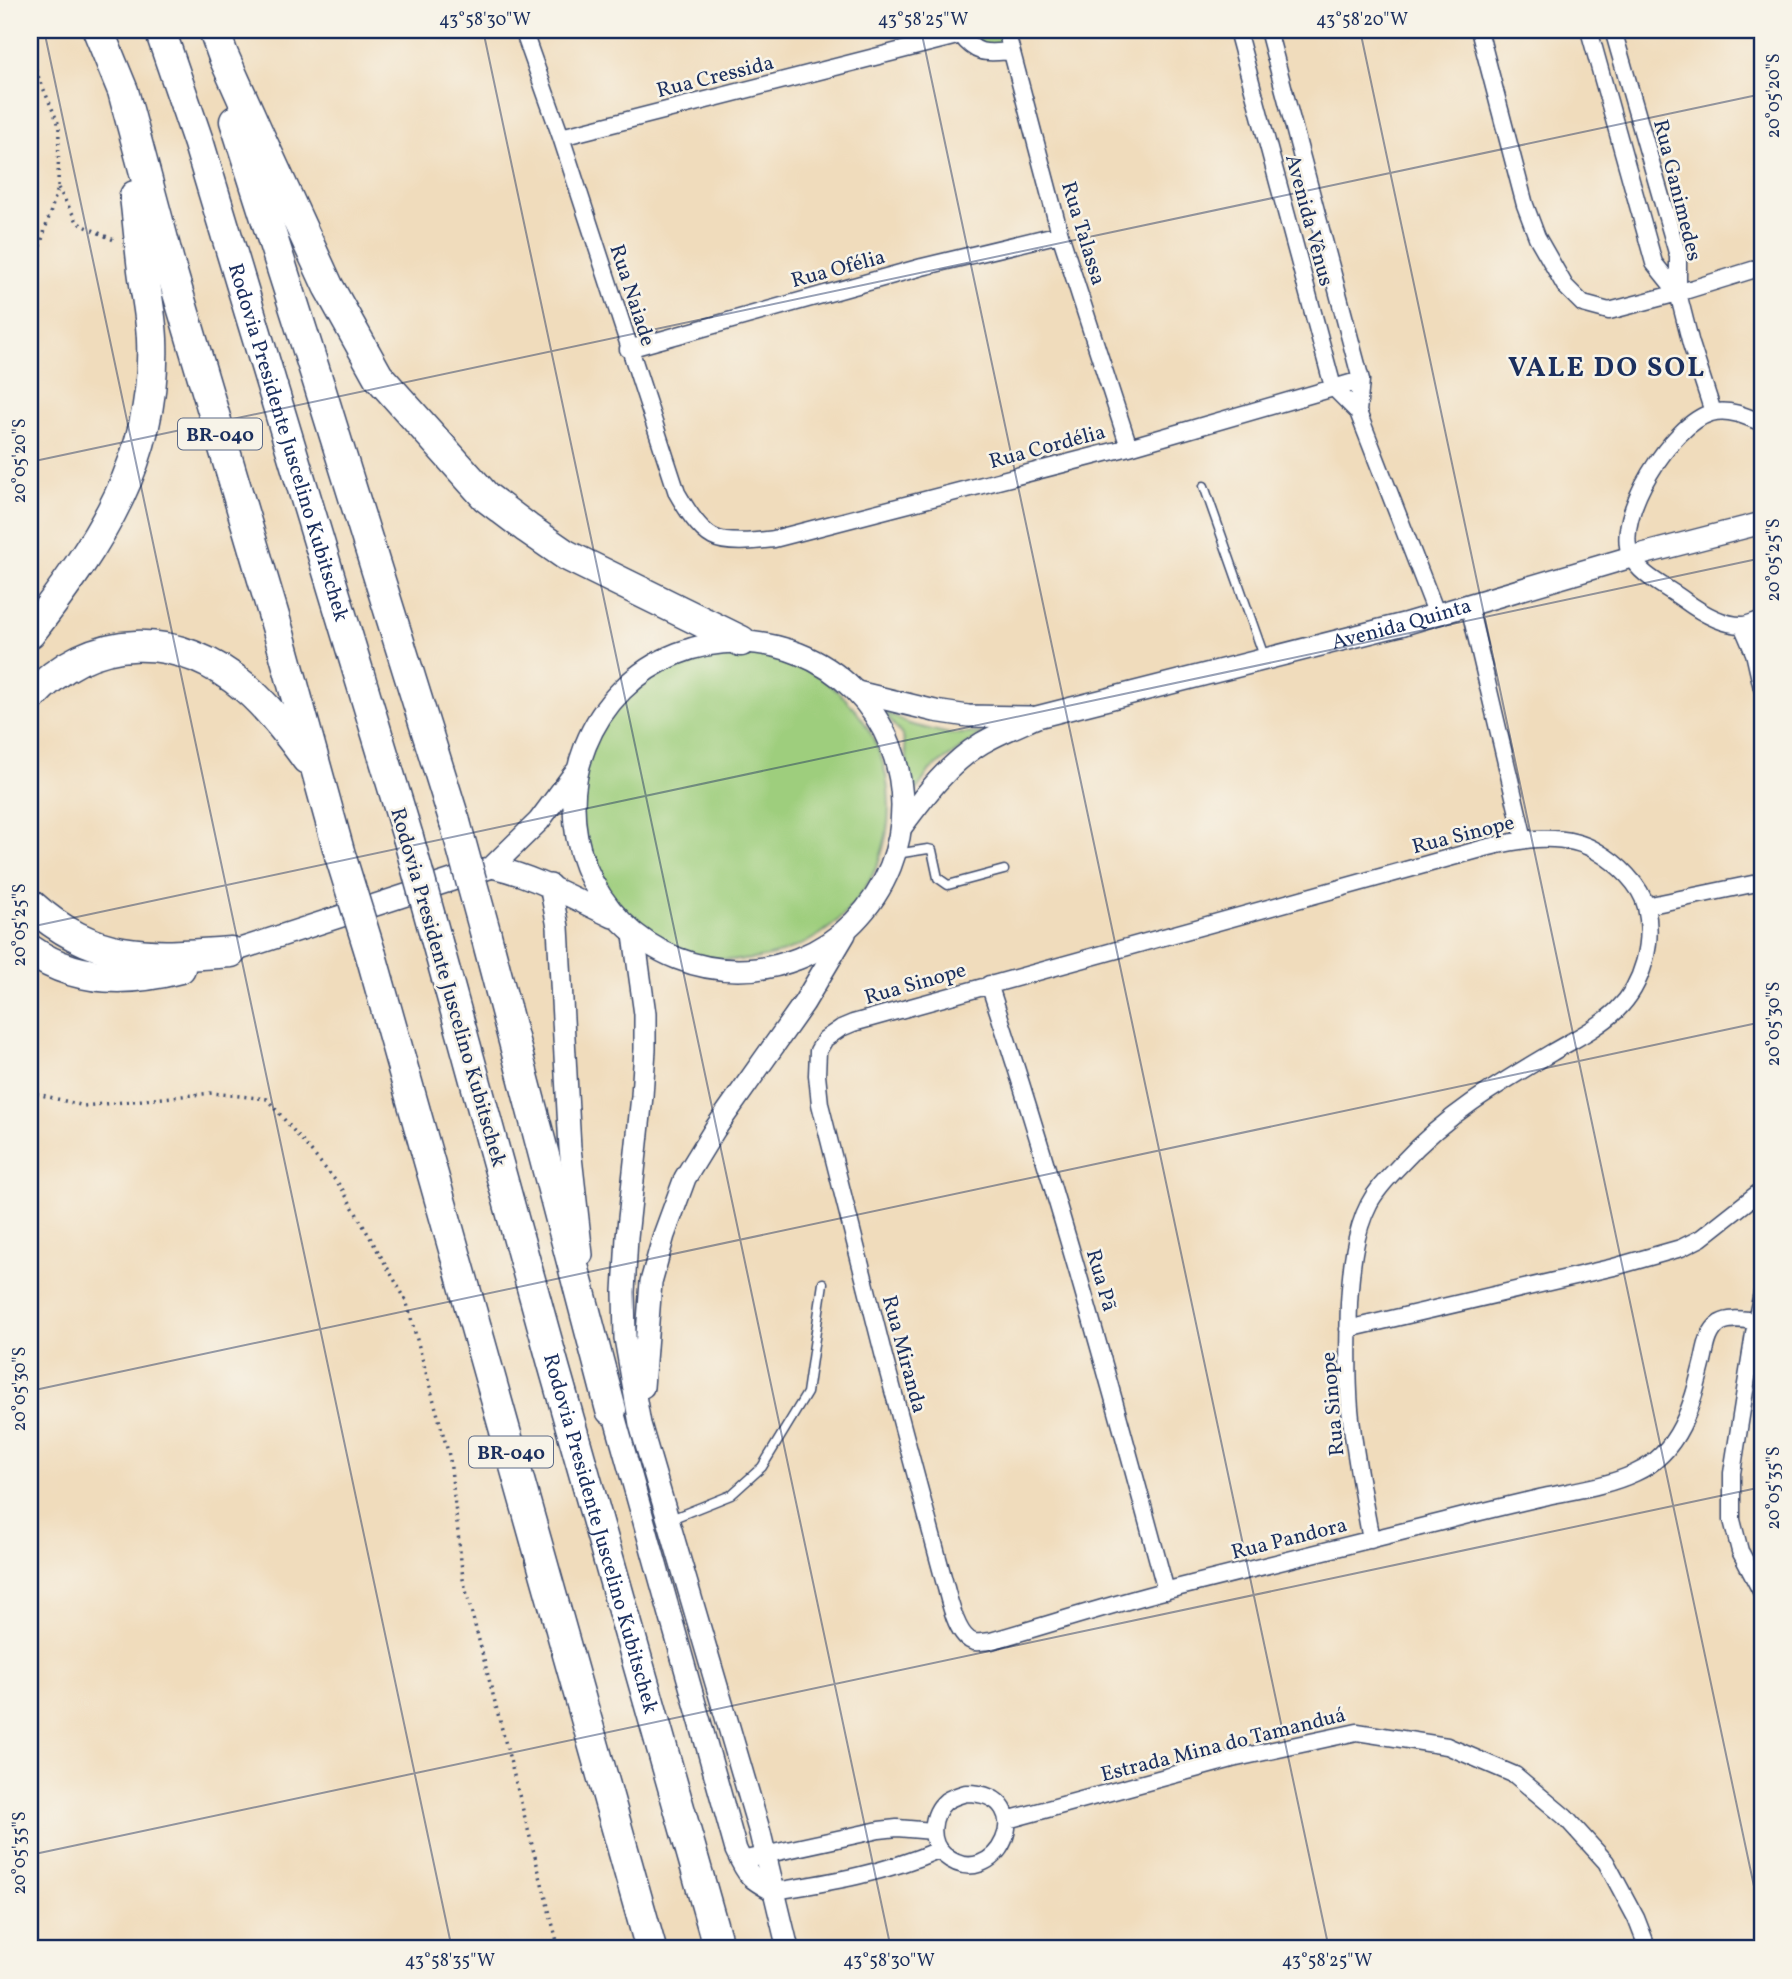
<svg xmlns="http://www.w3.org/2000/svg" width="1792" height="1979" font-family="Vollkorn,serif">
<rect width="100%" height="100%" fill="#f7f3e8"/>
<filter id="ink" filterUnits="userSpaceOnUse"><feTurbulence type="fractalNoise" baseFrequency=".0143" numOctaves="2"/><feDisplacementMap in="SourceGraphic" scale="14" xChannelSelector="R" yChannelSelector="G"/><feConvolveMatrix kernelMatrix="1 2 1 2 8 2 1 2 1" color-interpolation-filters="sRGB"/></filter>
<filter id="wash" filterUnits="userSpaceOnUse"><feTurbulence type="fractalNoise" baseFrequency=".00686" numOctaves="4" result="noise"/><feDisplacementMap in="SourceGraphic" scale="28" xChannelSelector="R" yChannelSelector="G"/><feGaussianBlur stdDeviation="1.57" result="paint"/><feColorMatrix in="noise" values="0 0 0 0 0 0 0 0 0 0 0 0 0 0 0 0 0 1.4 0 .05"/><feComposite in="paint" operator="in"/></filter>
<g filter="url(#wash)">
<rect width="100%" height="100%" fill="#f0dcbc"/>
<path fill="#9ece7d" stroke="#5c7e6e" stroke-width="2" d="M969,30H1006L1002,43L991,49L970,38Z
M581 806a154 154 0 1 1 308 0a154 154 0 1 1-308 0Z
M883,711L909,724L949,734L983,733L930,770L908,803V765L903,737Z"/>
</g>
<g filter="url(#ink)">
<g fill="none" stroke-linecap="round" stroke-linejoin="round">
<defs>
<path id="service" d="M1204,486L1265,659
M896,854L928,849L932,850L938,878L948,885L1004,870
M671,1519L731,1495L762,1467L807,1393L823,1283"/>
<path id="minor" d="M523,30L561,137L677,493C685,507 698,529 713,537C728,545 757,541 774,539L1129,447L1361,380
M1006,30L1060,234L1129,447
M1237,30L1333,387L1358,412L1437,615
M1268,30L1361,380L1358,412
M1479,30L1525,205L1537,237L1565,286L1583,304L1609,311L1678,293
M1589,30L1654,263L1678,293
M1613,30L1678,256V293
M961,35C977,56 987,53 1011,51
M561,137L961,35
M628,349L922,267L1060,234
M1713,412L1691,344L1678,293L1762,267
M1762,423C1746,416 1728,408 1711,413C1673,423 1612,517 1631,556C1640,576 1667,587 1684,600C1699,611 1722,625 1742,625C1748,625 1756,621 1762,619
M1469,606L1524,839
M1742,625L1754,653L1762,688
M1646,906L1762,882
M989,984C1055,1184 1111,1387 1166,1591
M1762,1293L1756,1321L1732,1473V1520L1740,1551L1762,1593
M1348,1329L1614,1267L1681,1248L1701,1238L1762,1190
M1371,1540C1363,1496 1354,1452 1350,1409C1347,1373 1348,1338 1349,1303C1351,1270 1354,1233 1369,1204C1377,1188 1390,1176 1402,1163C1446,1115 1495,1086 1551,1053C1573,1040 1598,1028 1617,1010C1643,985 1654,942 1646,907C1641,885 1617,863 1598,852C1565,831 1521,839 1485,848L853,1023L841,1028L825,1039L818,1051L817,1075L820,1104L884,1357L946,1588C950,1603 957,1637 974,1642C978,1643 986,1641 991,1641C1050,1624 1109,1605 1168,1590C1261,1566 1353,1544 1445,1521C1479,1512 1514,1504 1548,1496C1577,1490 1607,1486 1635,1473C1680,1453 1692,1405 1703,1361C1706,1347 1708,1331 1720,1323C1730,1317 1744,1320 1756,1321
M966,1793C1045,1793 995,1898 944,1855C928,1842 931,1814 946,1801C952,1797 959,1795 966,1793Z
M1007,1820L1232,1759L1357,1732L1447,1746L1515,1775L1565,1817L1606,1862L1636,1918L1648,1949
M741,1860L879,1830L897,1828L933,1831
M775,1891C832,1882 885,1873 938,1850"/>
<g id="tertiary">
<circle cx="738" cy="806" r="164"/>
<path d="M857,692L935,711L968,716L1031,717"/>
<path id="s1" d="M902,826C925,795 949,763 982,743C999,733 1019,725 1037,717L1404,624L1631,557L1762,523"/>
<path d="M492,867C537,877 572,898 613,917"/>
<path d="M550,885L558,927L570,1148L582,1255"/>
<path d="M634,935L645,1014V1049L642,1096L627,1237L624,1292L625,1338L640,1424L760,1833L788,1949"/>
<path d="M231,952L492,867L539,821L574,774"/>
<path d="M643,1387L651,1282L664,1235L685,1178L715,1129L804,1003L845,934"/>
<path d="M609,1397L736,1850C748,1876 750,1878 775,1891"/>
</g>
<g id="motorway">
<path d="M98,30L123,91L170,266L278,630L340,855"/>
<path id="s2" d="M160,30L199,144L408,837"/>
<path d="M214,30L223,55L257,131L328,286L378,376L486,497L527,528L566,555L741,641"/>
<path d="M235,121L316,375L455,822"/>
<path d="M30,633C99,543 157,459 152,339C151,316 146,293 143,270C140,246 138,221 135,196"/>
<path d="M30,698C92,630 178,630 247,689C270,709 289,734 307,759"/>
<path d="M30,904C95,963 149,958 231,952"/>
<path id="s3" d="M435,935L554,1367L719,1949"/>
<path d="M486,935L611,1410"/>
<path d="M30,950C75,982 128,982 180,968"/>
<path d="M371,955L651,1949"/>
</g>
</defs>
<use href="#service" stroke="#3b496c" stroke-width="11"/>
<use href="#minor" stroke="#3b496c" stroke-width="19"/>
<use href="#tertiary" stroke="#3b496c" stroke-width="24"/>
<use href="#motorway" stroke="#3b496c" stroke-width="33"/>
<path stroke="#3b496c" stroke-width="3.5" stroke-dasharray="2 5" stroke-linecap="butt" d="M30,57L59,125L58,188L30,278
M58,188L78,223L116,241
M30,1092L84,1106L212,1093L267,1099L341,1187L406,1300L450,1459L463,1579L559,1949"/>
<use href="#service" stroke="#fff" stroke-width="8"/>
<use href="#minor" stroke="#fff" stroke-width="16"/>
<use href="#tertiary" stroke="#fff" stroke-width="21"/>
<use href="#motorway" stroke="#fff" stroke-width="30"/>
<defs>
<path id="motorway-bridge" d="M455,822L486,935
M408,837L435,935
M340,855L371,955"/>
</defs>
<use href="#motorway-bridge" stroke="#3b496c" stroke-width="33" stroke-linecap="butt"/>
<use href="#motorway-bridge" stroke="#fff" stroke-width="30"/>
</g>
</g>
<path fill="none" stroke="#1b2f5e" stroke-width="2" stroke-opacity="0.45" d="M44,30L452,1949M483,30L891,1949M921,30L1329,1949M1360,30L1762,1924M30,462L1762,94M30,927L1762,558M30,1391L1762,1022M30,1855L1762,1487"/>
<g text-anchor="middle" stroke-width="5" stroke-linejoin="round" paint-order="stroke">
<g fill="#f7f3e8" stroke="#5d6a87" stroke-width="2">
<rect x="178" y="418.5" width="84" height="31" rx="5"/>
<rect x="469" y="1436.5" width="84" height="31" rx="5"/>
</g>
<g font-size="19" font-weight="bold" fill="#1b2f5e">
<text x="220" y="441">BR-040</text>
<text x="511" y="1459">BR-040</text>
</g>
<g font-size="21" fill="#1b2f5e" stroke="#f7f3e8">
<text transform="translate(715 76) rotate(-14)" y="7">Rua Cressida</text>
<text transform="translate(1678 190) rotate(76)" y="7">Rua Ganimedes</text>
<text transform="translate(1310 220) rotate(75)" y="7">Avenida Vênus</text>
<text transform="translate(1084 233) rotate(73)" y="7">Rua Talassa</text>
<text transform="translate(838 268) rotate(-15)" y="7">Rua Ofélia</text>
<text transform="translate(633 295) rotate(72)" y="7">Rua Naiade</text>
<text dy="7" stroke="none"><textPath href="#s2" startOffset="432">Rodovia Presidente Juscelino Kubitschek</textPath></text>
<text transform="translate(1047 446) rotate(-15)" y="7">Rua Cordélia</text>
<text dy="7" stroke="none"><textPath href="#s1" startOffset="553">Avenida Quinta</textPath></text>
<text transform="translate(1463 834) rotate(-14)" y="7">Rua Sinope</text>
<text transform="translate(915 983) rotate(-16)" y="7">Rua Sinope</text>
<text transform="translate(449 987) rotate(74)" y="7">Rodovia Presidente Juscelino Kubitschek</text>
<text transform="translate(1102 1280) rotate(74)" y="7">Rua Pã</text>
<text transform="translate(905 1354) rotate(75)" y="7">Rua Miranda</text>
<text transform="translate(1332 1404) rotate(-95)" y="7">Rua Sinope</text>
<text dy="7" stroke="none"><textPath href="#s3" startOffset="621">Rodovia Presidente Juscelino Kubitschek</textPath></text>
<text transform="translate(1289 1538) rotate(-14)" y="7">Rua Pandora</text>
<text transform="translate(1223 1744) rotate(-14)" y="7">Estrada Mina do Tamanduá</text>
</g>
<g font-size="28" font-weight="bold" letter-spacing="2" fill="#1b2f5e" stroke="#f7f3e8">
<text x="1607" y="376">VALE DO SOL</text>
</g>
</g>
<rect width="1792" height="1979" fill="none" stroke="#f7f3e8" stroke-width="77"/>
<rect x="38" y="38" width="1716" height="1902" fill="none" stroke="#1b2f5e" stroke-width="2.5"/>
<g font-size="18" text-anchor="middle" fill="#1b2f5e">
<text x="485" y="25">43°58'30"W</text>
<text x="923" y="25">43°58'25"W</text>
<text x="1362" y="25">43°58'20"W</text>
<text transform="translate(1773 96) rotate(-90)" y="6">20°05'20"S</text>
<text transform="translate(19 461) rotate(-90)" y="6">20°05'20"S</text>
<text transform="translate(1773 560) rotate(-90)" y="6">20°05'25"S</text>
<text transform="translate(19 925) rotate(-90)" y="6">20°05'25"S</text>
<text transform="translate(1773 1024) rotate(-90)" y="6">20°05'30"S</text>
<text transform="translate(19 1389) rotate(-90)" y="6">20°05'30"S</text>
<text transform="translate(1773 1488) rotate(-90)" y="6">20°05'35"S</text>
<text transform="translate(19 1853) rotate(-90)" y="6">20°05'35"S</text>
<text x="450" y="1966">43°58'35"W</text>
<text x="889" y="1966">43°58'30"W</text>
<text x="1327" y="1966">43°58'25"W</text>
</g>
</svg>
